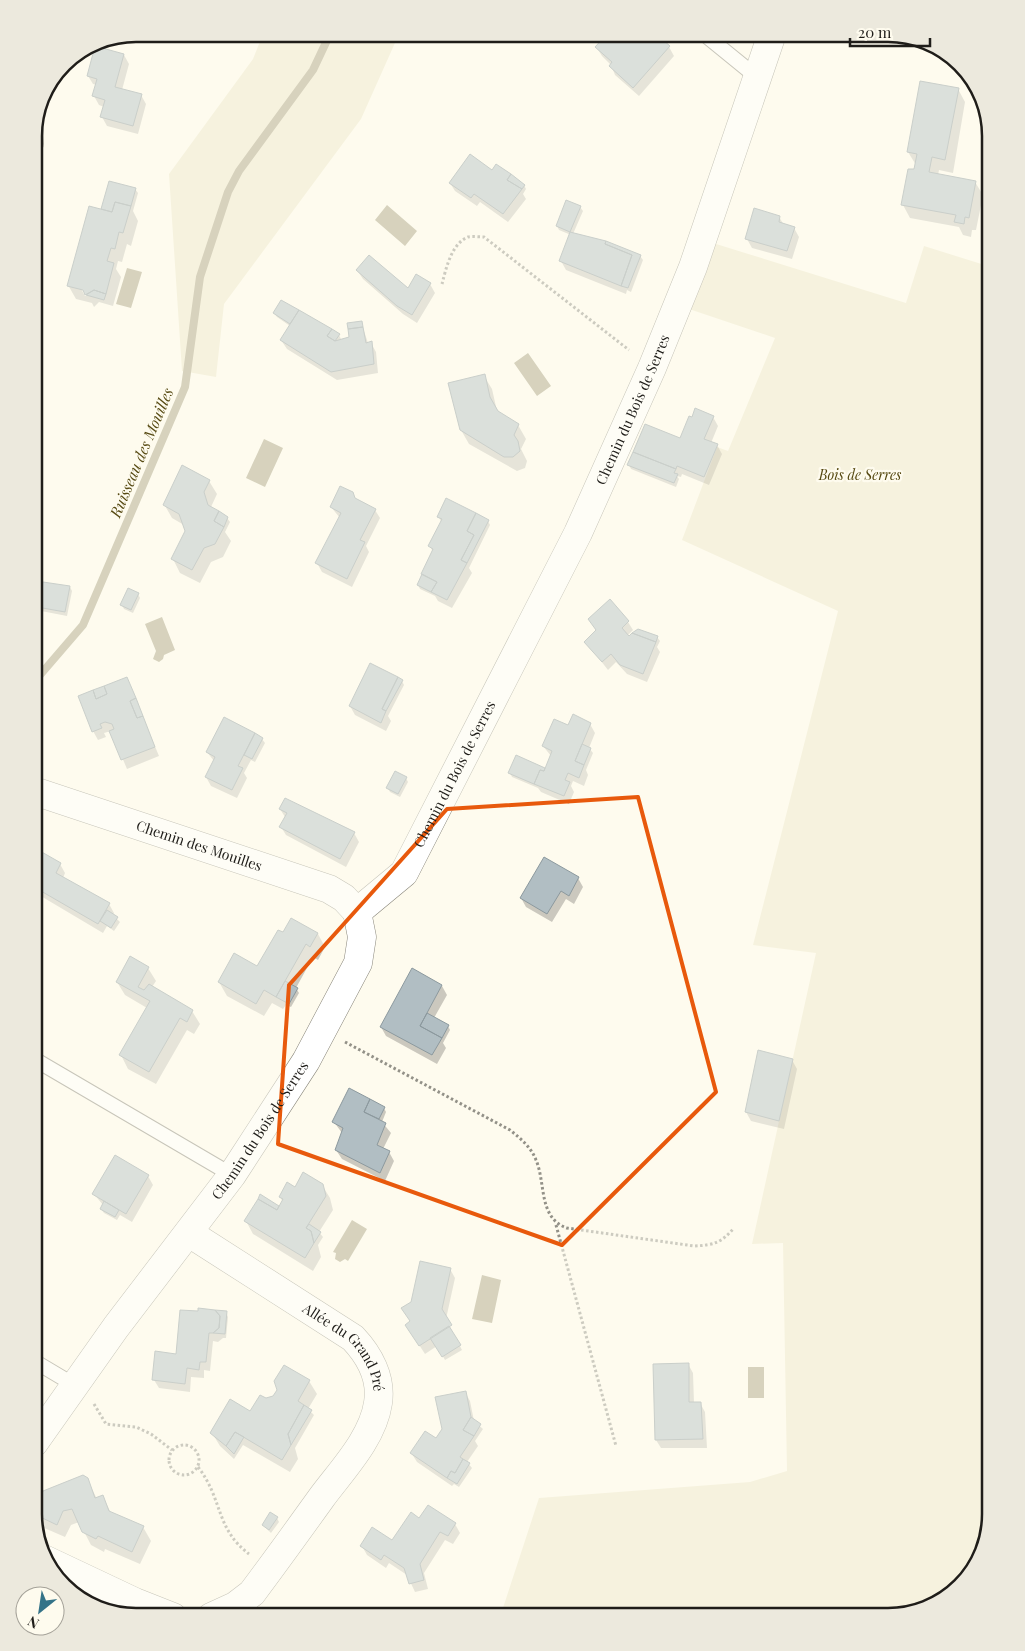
<svg xmlns="http://www.w3.org/2000/svg" width="1025" height="1651" font-family="'Playfair Display',serif">
<rect width="100%" height="100%" fill="#fefbee"/>
<path fill="#eee7ca" d="M263,34H399L361,119L224,304L216,377L182,371L169,174L253,59Z
M713,243L906,303L924,246L991,267V1515L974,1571L934,1607L888,1617H500L539,1498L750,1482L787,1471L783,1243L752,1244L816,953L753,945L838,611L682,540L717,447L728,451L775,338L689,309Z"/>
<path fill="#a8a081" d="M387,205L417,231L405,246L375,220Z
M127,268L142,272L131,308L116,304Z
M528,353L551,386L537,396L514,363Z
M264,439L283,448L265,487L246,478Z
M34,467L42,468L38,507H34Z
M162,617L175,650L164,655L163,659L159,662L153,659L156,651L145,624Z
M352,1220L367,1229L348,1261L345,1259L340,1262L335,1259L336,1253L333,1252Z
M482,1275L501,1280L492,1323L472,1319Z
M748,1367H764V1398H748Z"/>
<path fill="#0003" fill-rule="evenodd" d="M526,34H538L533,40Z
M609,34H654L669,47L674,56L639,96L615,75L611,65L602,56L597,48Z
M96,48L124,55L129,64L122,90L141,95L146,104L138,134L107,126L102,117L104,107L99,105L94,96L97,85L93,84L88,76Z
M958,89L965,102L953,173L939,170L938,175L975,182L983,195L976,230H972L971,237L963,235L959,227L910,218L903,205L916,165L908,152Z
M493,171L524,185L526,189L523,194L526,199L508,222L480,202L477,206L455,191L450,183Z
M135,189L138,193L133,211L138,221L131,246L127,244L122,262L118,261L116,269L121,277L113,306L99,302L94,307L92,303L76,299L68,285L103,211L102,208ZM81,284L88,296H85L79,285Z
M580,207L583,211L573,234L594,241L595,238L640,256L643,260L631,292L627,290L626,294L566,270L561,261L571,235L559,230L557,226Z
M779,217L784,225L794,228L799,237L792,259L752,248L747,239Z
M357,270L408,290L417,276L430,284L435,293L417,323L403,314L363,279Z
M282,302L339,335L341,339L339,341L350,338L361,322L368,343H371L376,352L378,373L337,380L287,349L281,340L290,326L277,317L274,313Z
M484,376L492,389L497,411L518,425L526,439L521,449L527,461L525,468L517,471L469,444L461,430Z
M713,417L718,426L711,443L717,445L722,454L709,485L682,474L681,477L677,476L679,479L676,487L631,469L629,465L680,439Z
M209,481L217,494L211,507L227,518L230,522L225,532L231,541L223,557L211,562L200,583L180,573L173,559L186,531L184,525L172,518L164,504Z
M356,500L375,510L380,518L366,546L369,552L352,587L322,572L317,563L340,518L331,507Z
M438,516L488,521L490,525L469,568L472,573L452,608L438,601L435,596L420,589L418,585L433,552L430,546L442,523Z
M70,587L72,591L67,616L41,611L39,607Z
M138,594L140,598L133,613L124,609L122,605Z
M589,619L628,622L633,630L627,636L657,637L660,641L657,647L660,652L647,682L627,674L616,662L608,670L586,642L597,631Z
M34,630L41,642L36,671H34Z
M127,679L159,756L127,769L111,731L104,733L106,737L98,740L93,731Z
M402,681L404,685L388,716L391,721L386,731L355,715L350,706Z
M590,724L595,733L589,748L593,753L586,770L588,775L584,786L573,781L571,786L574,792L569,804L541,792L538,788L512,777L510,773L516,756L546,769L551,756L543,746L568,726Z
M254,735L262,739L265,743L255,762L251,760L244,773L247,778L237,798L211,786L206,777L214,761L207,752Z
M406,778L408,782L400,797L390,792L388,788Z
M280,809L354,833L359,842L346,867L286,835L281,827L285,817Z
M40,852L60,864L65,873L63,878L109,904L114,913L113,915L120,922L114,931L107,926L103,933L34,892V864Z
M578,878L583,887L574,904L566,899L552,922L526,907L521,898Z
M292,920L318,934L325,947L318,960L313,957L296,988L299,993L291,1007L286,1005L283,1009L272,1003L264,1016L227,996L219,982L258,967Z
M148,968L156,981L152,987L192,1011L200,1024L194,1034L187,1030L156,1084L128,1069L121,1055L147,1008L125,995L117,982Z
M442,986L447,995L434,1018L448,1026L450,1030L443,1043L446,1048L437,1064L386,1036L381,1027Z
M792,1060L797,1069L784,1129L751,1121L746,1112Z
M371,1101L384,1108L386,1112L382,1122L391,1133L383,1149L389,1152L394,1161L385,1181L342,1159L336,1150L342,1133L334,1122Z
M148,1176L153,1185L132,1222L120,1215L117,1220L104,1213L101,1209L103,1205L94,1194Z
M322,1185L330,1198L333,1210L319,1232L323,1237L318,1245L321,1257L313,1271L253,1234L246,1221L261,1196L279,1207L283,1202L280,1197L295,1188Z
M450,1269L455,1278L446,1319L462,1350L445,1360L437,1346L425,1354L412,1334L411,1322L412,1303Z
M226,1313L228,1317L226,1338H223L218,1342L213,1341L210,1371L204,1370V1378L191,1377L190,1392L159,1388L154,1380L177,1355Z
M688,1364L693,1373L694,1403H700L705,1412L707,1448H661L656,1440Z
M309,1381L317,1394L308,1409L314,1415L295,1448L298,1459L290,1472L243,1445L234,1459L220,1446L212,1433L250,1413L266,1400Z
M465,1392L470,1401L474,1421L483,1429L475,1441L478,1446L467,1462L472,1468L459,1487L454,1484L452,1486L417,1462L412,1454L436,1440Z
M87,1479L97,1499L103,1497L111,1513L143,1527L151,1541L140,1564L105,1549L104,1552L91,1545L79,1522L71,1525L65,1537L42,1527L35,1513Z
M277,1518L279,1522L271,1533L263,1525Z
M420,1520L455,1524L460,1533L453,1544L445,1540L424,1573L428,1589L415,1592L407,1575L389,1563L386,1568L367,1555L362,1546L392,1542Z"/>
<g fill="none" stroke-linecap="round" stroke-linejoin="round">
<path stroke="#a8a081" stroke-width="8" d="M34,682L83,625L185,387L200,277L228,192L239,171L313,70L330,34"/>
</g>
<path fill="#b1bec3" stroke="#8c999e" d="M607,34H656L670,46L633,88L609,66L612,62L595,47Z
M95,46L124,54L115,87L142,94L133,126L100,117L105,100L92,96L97,79L87,76Z
M920,81L959,88L945,160L932,157L929,172L976,181L969,218L965,217L964,224L954,222L956,215L901,205L908,169H914L917,154L907,152Z
M470,154L492,170L496,164L511,174L507,180L522,189L503,214L474,194L471,198L449,183Z
M511,174L525,185L522,189L507,180Z
M109,181L136,188L131,206L115,202L112,212L101,209Z
M566,200L581,206L570,232L556,226Z
M115,202L131,206L123,233L119,232L115,249L111,248L107,261L114,263L106,294L94,290L85,295L83,290L67,286L89,206L112,212Z
M754,208L780,216L779,222L795,227L787,251L745,239Z
M570,232L606,241L605,244L632,255L621,286L559,261Z
M606,241L641,255L628,288L621,286L632,255L605,244Z
M369,255L408,288L416,274L431,283L412,315L397,306L356,270Z
M94,290L106,294L104,300L86,295Z
M281,300L299,310L290,324L273,313Z
M299,310L332,329L327,336L335,341L349,337L348,329L363,327L366,343L372,341L374,364L331,372L280,340Z
M362,321L363,327L348,329L347,323Z
M332,329L340,334L335,341L327,336Z
M485,374L490,397L498,411L519,424L514,435L518,441L520,451L513,457H504L460,430L448,383Z
M695,408L714,416L704,439L718,444L704,477L677,466L676,469L633,452L645,424L680,438L689,416L692,417Z
M633,452L676,469L674,473L678,474L674,483L627,465Z
M182,465L210,480L204,492L208,505L219,511L214,521L224,527L215,544L204,548L192,570L171,559L185,531L179,514L163,505Z
M340,486L353,492L355,498L376,509L360,540L365,542L347,579L315,563L341,513L330,507Z
M446,498L476,513L467,531L474,535L461,560L467,563L447,600L431,592L437,582L421,574L433,549L428,546L442,519L437,517Z
M219,511L228,517L224,527L214,521Z
M476,513L489,520L467,563L461,560L474,535L467,531Z
M422,574L437,582L431,592L417,585Z
M43,582L70,586L65,612L37,607Z
M128,588L139,593L131,610L120,605Z
M610,599L629,621L622,628L629,636L632,633L656,642L643,674L620,665L611,654L602,662L584,642L596,630L588,619Z
M638,629L658,636L656,642L632,633Z
M370,663L398,677L382,709L386,711L381,723L349,706Z
M127,677L136,698L130,701L137,718L143,716L155,747L121,760L109,731L114,729L112,724L105,722L100,724L102,728L92,732L78,696L93,690L96,699L107,694L104,686Z
M398,677L403,680L386,711L382,709Z
M104,686L107,694L96,699L93,690Z
M136,698L143,716L137,718L130,701Z
M573,714L591,723L575,761L584,765L579,778L568,773L565,780L570,782L564,796L534,784L540,770L544,771L552,751L542,746L554,719L568,725Z
M224,717L255,733L238,766L243,768L232,790L205,777L215,757L206,752Z
M255,733L263,738L252,759L244,755Z
M582,744L591,748L584,765L575,761Z
M516,755L545,768L544,771L540,770L534,784L508,773Z
M395,771L407,777L398,794L386,788Z
M285,798L355,832L340,859L279,827L287,813L279,809Z
M40,851L61,863L56,873L110,903L98,924L34,887V861Z
M544,857L579,877L569,896L561,891L547,914L520,898Z
M107,910L118,917L111,928L100,921Z
M291,918L318,933L310,947L306,944L276,997L264,990L256,1004L218,982L234,953L257,966L278,930L283,932Z
M130,956L149,967L138,987L144,990L149,984L193,1010L187,1022L180,1018L149,1072L119,1055L150,1001L116,982Z
M412,968L442,985L420,1026L442,1038L432,1055L380,1027Z
M285,981L298,988L289,1004L276,997Z
M427,1013L449,1025L442,1038L420,1026Z
M758,1050L793,1059L779,1121L745,1112Z
M349,1088L370,1099L364,1112L386,1123L377,1145L390,1151L380,1173L335,1150L343,1128L332,1122Z
M370,1099L385,1107L379,1119L364,1112Z
M115,1155L149,1175L126,1214L92,1194Z
M303,1172L323,1184L326,1196L306,1228L311,1231L314,1243L305,1258L244,1221L258,1199L277,1210L283,1199L279,1197L287,1182L295,1187Z
M260,1194L279,1206L277,1210L258,1199Z
M104,1201L119,1210L115,1217L100,1209Z
M309,1224L321,1232L314,1243L311,1231L306,1228Z
M420,1261L451,1268L442,1309L452,1325L419,1346L405,1325L410,1321L401,1308L411,1302Z
M198,1308L215,1310L220,1316L219,1328L213,1333H209L206,1362H200L199,1370L187,1368L185,1384L152,1380L155,1351L176,1354L180,1310L198,1311Z
M215,1310L227,1311L225,1334L213,1333L219,1328L220,1316Z
M449,1326L461,1345L442,1357L430,1338Z
M689,1363V1402H701L703,1439L655,1440L653,1364Z
M284,1365L310,1380L298,1401L304,1405L288,1434L291,1445L282,1460L235,1432L226,1446L210,1433L230,1399L250,1411L260,1395L266,1398L273,1396L277,1390L274,1381Z
M466,1391L471,1417L463,1430L474,1436L460,1457L463,1459L455,1473L451,1471L447,1478L410,1453L425,1431L436,1438L442,1429L435,1397Z
M304,1405L312,1410L291,1445L288,1434Z
M471,1417L481,1424L474,1436L463,1430Z
M235,1432L244,1437L234,1454L226,1446Z
M463,1459L470,1463L457,1484L447,1478L451,1471L455,1473Z
M83,1475L88,1478L95,1498L103,1495L109,1511L144,1526L132,1552L98,1536L96,1539L82,1532L72,1509L63,1511L57,1525L34,1514L43,1491Z
M428,1505L456,1523L448,1536L440,1532L420,1564L424,1580L409,1584L404,1568L384,1555L381,1560L360,1546L372,1527L392,1540L411,1512L419,1518Z
M270,1512L278,1517L269,1530L262,1525Z
M280,1611L287,1617H275Z"/>
<g fill="none" stroke-linecap="round" stroke-linejoin="round">
<defs>
<path id="lane" d="M704,34L758,78
M35,125L36,144
M34,1059L232,1175
M34,1361L76,1386"/>
<g id="street">
<path id="s1" d="M34,791L329,889L344,898L357,912"/>
<path id="s2" d="M357,912L404,873L578,533L652,368L693,267L772,34"/>
<path id="s3" d="M189,1233L353,1338C369,1355 382,1378 378,1403C373,1438 342,1470 322,1497C299,1529 276,1561 252,1593L235,1606L211,1617"/>
<path id="s4" d="M34,1443L116,1327L232,1175L306,1061L358,963L362,937L357,912"/>
<path d="M44,1559L135,1602L173,1617"/>
</g>
</defs>
<use href="#lane" stroke="#878479" stroke-width="16"/>
<use href="#street" stroke="#878479" stroke-width="29"/>
<path stroke="#939188" stroke-width="3" stroke-dasharray="2.5 2.5" stroke-linecap="butt" d="M442,284C446,269 451,244 468,237C472,236 479,237 484,237L629,350
M345,1042L510,1130C521,1139 531,1147 536,1160C546,1183 538,1218 567,1228L694,1246C714,1245 721,1243 734,1228
M556,1225L616,1446
M94,1404L106,1424L136,1427L151,1434L172,1450
M169 1460a15 15 0 1 1 30 0a15 15 0 1 1-30 0Z
M198,1467C223,1499 215,1528 249,1554"/>
<use href="#lane" stroke="#fff" stroke-width="14"/>
<use href="#street" stroke="#fff" stroke-width="28"/>
</g>
<path d="M0 0H1025V1651H0ZM638,797L716,1092L562,1245L278,1144L289,985L447,809Z" fill="#fefbee" fill-opacity=".55" fill-rule="evenodd"/>
<path fill="none" stroke="#e8590c" stroke-width="4" stroke-linejoin="round" d="M638,797L716,1092L562,1245L278,1144L289,985L447,809Z"/>
<g text-anchor="middle" stroke-width="4.5" stroke-linejoin="round" paint-order="stroke">
<g font-size="14" fill="#1f1d19" stroke="#fefbee">
<text dy="5" stroke="none"><textPath href="#s2" startOffset="578">Chemin du Bois de Serres</textPath></text>
<text dy="5" stroke="none"><textPath href="#s2" startOffset="172">Chemin du Bois de Serres</textPath></text>
<text dy="5" stroke="none"><textPath href="#s1" startOffset="174">Chemin des Mouilles</textPath></text>
<text dy="5" stroke="none"><textPath href="#s4" startOffset="386">Chemin du Bois de Serres</textPath></text>
<text dy="5" stroke="none"><textPath href="#s3" startOffset="196">Allée du Grand Pré</textPath></text>
</g>
<g font-size="14" font-style="italic" fill="#554810" stroke="#fefbee">
<text x="860" y="480">Bois de Serres</text>
</g>
<g font-size="15" font-style="italic" fill="#584b14" stroke="#fefbee">
<text transform="translate(142 453) rotate(-67)" y="5">Ruisseau des Mouilles</text>
</g>
</g>
<path d="M0 0H1025V1651H0ZM136 42H888A94 94 0 0 1 982 136V1514A94 94 0 0 1 888 1608H136A94 94 0 0 1 42 1514V136A94 94 0 0 1 136 42Z" fill="#ece9dd" fill-rule="evenodd"/>
<path fill="none" stroke="#1f1d19" stroke-width="2.5" d="M136 42H888A94 94 0 0 1 982 136V1514A94 94 0 0 1 888 1608H136A94 94 0 0 1 42 1514V136A94 94 0 0 1 136 42Z"/>
<g transform="translate(40 1611) rotate(210)"><circle r="24" fill="#fefbee" stroke="#a5a299"/>
<path d="M0-4L9 19L0 12L-9 19Z" fill="#347388"/>
<text y="-8" font-size="14" font-weight="bold" text-anchor="middle" fill="#1f1d19">N</text>
</g>
<path d="M850 38v8h80v-8" fill="none" stroke="#1f1d19" stroke-width="2.5"/>
<text x="858" y="38" font-size="15" fill="#1f1d19" stroke="#fefbee" stroke-width="4" paint-order="stroke">20 m</text>
</svg>
